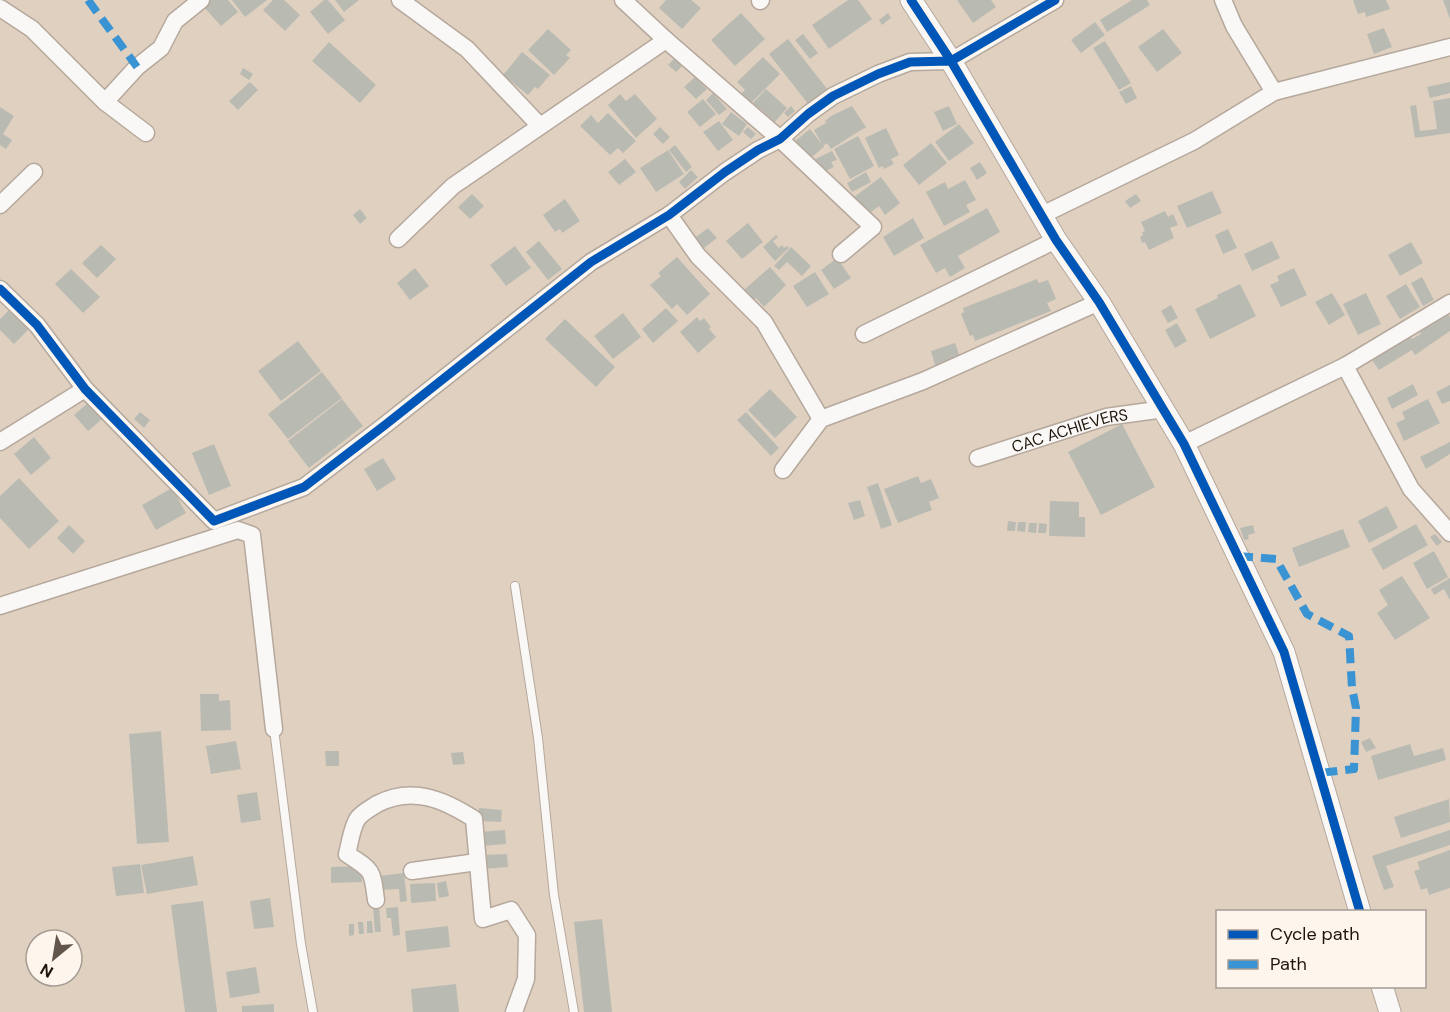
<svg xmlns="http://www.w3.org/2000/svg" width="1450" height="1012" font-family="'DM Sans',sans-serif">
<rect width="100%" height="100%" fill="#e0d0c0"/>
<path fill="#b9bbb3" d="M210,0H228L238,12L221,26L203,6Z
M232,0H267L245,17Z
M273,0H284L300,15L285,31L263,10Z
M324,0H328L345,20L328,34L310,12Z
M335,0H359L344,12Z
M666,0H691L701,8L682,29L659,8Z
M848,0H858L872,19L829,49L812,25Z
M957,0H991L996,7L973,23Z
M1132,0H1147L1150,5L1107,32L1100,20Z
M1353,0H1386L1390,9L1366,17L1365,12L1358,14Z
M1443,0H1450V19Z
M741,13L765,39L735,66L711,40Z
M888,13L891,18L882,25L879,20Z
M1095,22L1105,35L1081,53L1071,40Z
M1384,28L1392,47L1374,54L1367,34Z
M548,29L571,50L566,55L570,58L554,75L528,50Z
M1163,29L1182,53L1157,72L1138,47Z
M803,34L818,53L810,59L795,40Z
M788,39L828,90L809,105L769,54Z
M1105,41L1131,83L1119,90L1093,48Z
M329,42L376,85L360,103L312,61Z
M522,52L550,75L538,89L535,87L528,95L503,75Z
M763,57L780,74L749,105L740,95L745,90L737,82Z
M674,59L682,66L676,72L668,65Z
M243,68L253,74L249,80L240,74Z
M695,77L707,89L696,99L684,87Z
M250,82L258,90L238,110L229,101Z
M1450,82V93L1430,98L1427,87Z
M1131,86L1137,98L1126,104L1119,92Z
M766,89L787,108L775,122L753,103Z
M713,93L727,109L719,115L706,100Z
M620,94L626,101L635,94L657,119L636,138L608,105Z
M1450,98V133L1415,138L1410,106L1416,105L1420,131L1437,129L1433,101Z
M703,99L716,114L700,127L687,112Z
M791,106L795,111L788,117L784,113Z
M852,106L866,127L831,149L827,143L823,146L814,130L826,123L825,121L831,116Z
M949,106L957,124L943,131L934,112Z
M0,107L14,116L3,134L12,140L6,149L0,145Z
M731,112L747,124L739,136L722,124Z
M608,113L636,141L623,153L618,148L610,155L580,126L591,115L598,123Z
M719,121L733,140L718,151L703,132Z
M959,124L974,143L949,161L935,142Z
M660,127L670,137L663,144L653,134Z
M748,127L756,134L751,139L743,132Z
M886,128L899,155L891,159L894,164L884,169L883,166L879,168L865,138Z
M810,129L824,147L808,160L794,142Z
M858,136L874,166L850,179L834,149Z
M931,143L947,163L919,185L903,165Z
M675,145L692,167L686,172L669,150Z
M668,150L684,174L656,192L640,168Z
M832,151L837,160L831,162L834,167L820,174L813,160Z
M625,159L636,172L619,185L608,172Z
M980,162L987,173L977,180L970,168Z
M691,170L698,177L685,189L679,182Z
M866,172L871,182L852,192L847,183Z
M881,177L900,203L885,215L879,206L867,215L854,197Z
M965,180L976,200L966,205L970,212L944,226L926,192L945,182L948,189Z
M1212,191L1222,213L1187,228L1177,206Z
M472,194L484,206L470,219L458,207Z
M1136,194L1141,201L1130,208L1125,201Z
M565,199L580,221L562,233L560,229L555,232L543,215Z
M987,208L1000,232L958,256L965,268L950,277L945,268L936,273L920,245Z
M360,209L367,218L360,224L353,215Z
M1165,211L1168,217L1173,214L1178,225L1170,228L1174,238L1149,250L1145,242L1142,243L1140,237L1143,235L1142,232L1145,231L1141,222Z
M913,218L924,238L894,256L883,237Z
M748,223L763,242L742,259L726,241Z
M708,228L717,238L700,251L692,240Z
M1228,229L1237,248L1223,254L1215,235Z
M776,235L778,237L773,241L779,248L782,245L784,248L787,246L789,248L775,261L763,247Z
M539,241L562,269L548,280L526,252Z
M1272,241L1280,258L1252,271L1244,254Z
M1411,242L1423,263L1400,276L1388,255Z
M101,245L116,259L97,278L82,263Z
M515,246L531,268L506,286L490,265Z
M791,247L811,266L802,276L787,262L779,270L774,266Z
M677,257L710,294L687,315L677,304L672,309L650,285L661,276L658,273Z
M837,258L851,278L834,289L821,270Z
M770,267L786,285L764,307L756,298L752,301L744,290Z
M415,268L429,286L410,300L397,283Z
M1294,268L1307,295L1281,307L1270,285L1279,281L1277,276Z
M71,269L100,297L83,313L55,284Z
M815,272L829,294L807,307L793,286Z
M1422,277L1434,300L1423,306L1411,283Z
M1037,279L1039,283L1048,280L1056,299L1047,303L1051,311L975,341L973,335L970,336L961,314L964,312L963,308Z
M1240,284L1256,316L1210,339L1195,309L1218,298L1217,295Z
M1406,284L1420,307L1400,319L1386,296Z
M1332,293L1345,315L1329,325L1315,302Z
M1366,293L1381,324L1358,335L1343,304Z
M1171,305L1178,318L1168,323L1161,311Z
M13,306L32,326L14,344L0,330V319Z
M666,308L678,321L653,343L642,329Z
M1447,312L1450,317V331L1415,355L1412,350L1379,370L1370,357L1409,334L1412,339L1421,334L1418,329Z
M623,313L641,337L613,359L594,336Z
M697,317L700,321L704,318L711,327L709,329L716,337L698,353L680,332Z
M565,319L615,367L596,387L545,339Z
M1177,323L1187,341L1175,348L1165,330Z
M298,341L321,371L281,401L258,371Z
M955,343L961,360L936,368L931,351Z
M322,372L342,398L288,439L268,414Z
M1413,384L1418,395L1392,409L1387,398Z
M1450,385V401L1442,404L1436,392Z
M770,389L797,417L775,438L748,410Z
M342,399L363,426L309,468L288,441Z
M1428,399L1440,423L1404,441L1396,423L1405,419L1402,412Z
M88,403L102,419L88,431L74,415Z
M140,412L150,420L144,428L134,419Z
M746,412L779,448L771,456L737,420Z
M1122,424L1155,487L1101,515L1068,452Z
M34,437L51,458L31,475L14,454Z
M1450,442V454L1426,469L1420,457Z
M214,444L231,486L209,495L192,453Z
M383,458L396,479L377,491L364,469Z
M918,476L921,483L931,479L939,498L929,502L932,510L898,523L884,489Z
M19,478L59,521L29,549L0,518V496Z
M878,483L892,525L881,529L867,487Z
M172,488L186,513L156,530L142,505Z
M860,500L865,516L854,520L848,503Z
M1050,501L1079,502V517H1085V537L1049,536Z
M1387,506L1398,528L1369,543L1358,521Z
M1008,521L1016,522L1015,531H1007Z
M1018,522H1026L1025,532L1017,531Z
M1029,523H1037L1036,533L1028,532Z
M1039,523L1047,524L1046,533H1038Z
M1416,524L1428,545L1383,570L1371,549Z
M69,525L85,541L73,554L57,538Z
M1253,525L1255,533L1248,535L1249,539L1244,540L1240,528Z
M1343,529L1350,547L1299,567L1292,548Z
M1435,534L1442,542L1437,546L1430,537Z
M1434,551L1448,577L1427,589L1413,563Z
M1402,576L1430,618L1395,640L1377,613L1388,605L1379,590Z
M1450,578V600L1444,589L1434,595L1431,589Z
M200,694H219V701L230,700L231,730L201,731Z
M161,731L169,842L137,844L129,734Z
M1370,738L1376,748L1366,752L1361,742Z
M236,741L241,769L211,774L206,746Z
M1410,744L1414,756L1443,748L1446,760L1378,780L1371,756Z
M325,751H339V766H326Z
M463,752L465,764L453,765L451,753Z
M257,792L261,820L241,823L237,795Z
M1449,799L1450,822L1401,838L1394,817Z
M479,808L502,810L501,822L478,821Z
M505,830L506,844L482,846L480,832Z
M1450,830V845L1386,866L1394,887L1384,890L1372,856Z
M1450,850V888L1429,895L1427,888L1421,890L1414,871L1420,869L1417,862Z
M507,854L508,867L483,869L482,855Z
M193,856L198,885L147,894L141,865Z
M140,864L144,893L116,896L112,867Z
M361,866L362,882L331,883V867Z
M404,873L407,901L400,902L399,889L379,890L378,876Z
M446,881L449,896L439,898L437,883Z
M435,883L436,901L411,903L410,884Z
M270,898L274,927L254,929L250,901Z
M203,901L217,1012H185L171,905Z
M373,906H379L381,932H375Z
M398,907L400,935L393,936L391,918H387L386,908Z
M602,919L612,1012H584L574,922Z
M367,921H372L373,933H367Z
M358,922H363L364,934H359Z
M349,924H354V935L349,936Z
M448,926L450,947L407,952L405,931Z
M256,967L260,993L230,998L226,972Z
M456,984L459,1012H413L411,989Z
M274,1004V1012H242V1006Z"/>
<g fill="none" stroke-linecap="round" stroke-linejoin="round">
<defs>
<path id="service" d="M515,586L538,738L554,895L574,1012
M274,729L301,944L313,1012"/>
<g id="minor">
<path d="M400,0L467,49L540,126"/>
<path d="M623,0L666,40L780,139L873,227L841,254"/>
<path d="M1223,0L1234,26L1274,92"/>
<path d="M760,1L761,0"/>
<path d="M0,8L32,29L105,102L146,133"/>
<path d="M105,102L137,67L161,48L175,21L201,0"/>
<path d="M0,205L34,172"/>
<path d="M669,215L698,256L764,322L821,419"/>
<path d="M1042,215L1194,141L1274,92L1450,47"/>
<path d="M398,239L453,186L666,40"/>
<path d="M0,289L37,325L85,389L214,521L304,487L385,425L591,262L669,215L725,172L758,150L780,139L808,114L833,96L878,74L910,62L951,61L1055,0"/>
<path d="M864,334L1056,240"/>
<path d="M1345,366L1411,489L1450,533"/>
<path d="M0,442L85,389"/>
<path d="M1184,444L1345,366L1450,303"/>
<path id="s1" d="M978,458L1106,417L1164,409"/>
<path d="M783,470L821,419L923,381L1099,302"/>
<path d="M0,606L238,530L252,535L274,729"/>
<path d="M412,871L477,862"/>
<path d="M376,900C372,869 373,871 347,854C350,843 352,826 358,818C363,812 371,808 377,804C412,786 443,799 474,819L483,919L511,910L527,935L526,979L514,1012"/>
</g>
<path id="tertiary" d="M911,0L951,61L1056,240L1099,302L1184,444L1284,652L1360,912
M1382,986L1390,1012"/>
</defs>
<use href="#service" stroke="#b5a89c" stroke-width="10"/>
<use href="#minor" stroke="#b5a89c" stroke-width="19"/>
<use href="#tertiary" stroke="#b5a89c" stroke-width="23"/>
<use href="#service" stroke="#faf8f6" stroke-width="8"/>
<use href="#minor" stroke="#faf8f6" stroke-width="16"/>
<use href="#tertiary" stroke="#faf8f6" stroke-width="21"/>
<path stroke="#3a93d2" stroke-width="8" stroke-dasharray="15 8" stroke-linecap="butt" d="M88,0L137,67
M1238,556L1276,559L1307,614L1349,636L1352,688L1356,708L1354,769L1319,773"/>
<defs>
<path id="cycleway" d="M911,0L951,61L1056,240L1099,302L1184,444L1284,652L1360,912
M0,289L37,325L85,389L214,521L304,487L385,425L591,262L669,215L725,172L758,150L780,139L808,114L833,96L878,74L910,62L951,61L1055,0"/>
</defs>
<use href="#cycleway" stroke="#fef6ed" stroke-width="13"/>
<use href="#cycleway" stroke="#0057b8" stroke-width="9"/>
</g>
<g text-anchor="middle" stroke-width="5" stroke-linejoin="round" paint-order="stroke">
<g font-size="16" fill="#1e150a" stroke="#fef6ed">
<text dy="6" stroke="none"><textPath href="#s1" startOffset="96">CAC ACHIEVERS</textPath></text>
</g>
</g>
<rect x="1216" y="910" width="210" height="78" fill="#fef6ed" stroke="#a49c92" stroke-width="1.5"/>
<rect x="1228" y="930" width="30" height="9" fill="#0057b8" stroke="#a49c92" stroke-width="1.5"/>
<text x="1270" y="940" font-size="18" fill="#1e150a">Cycle path</text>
<rect x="1228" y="960" width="30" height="9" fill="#3a93d2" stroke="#a49c92" stroke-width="1.5"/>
<text x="1270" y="970" font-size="18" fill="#1e150a">Path</text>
<g transform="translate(54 958) rotate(210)"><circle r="28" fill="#fef6ed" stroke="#a49c92" stroke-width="1.5"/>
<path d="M0-4.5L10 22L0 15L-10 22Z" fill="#62564a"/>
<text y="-9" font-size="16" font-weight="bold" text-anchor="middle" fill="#1e150a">N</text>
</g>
</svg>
